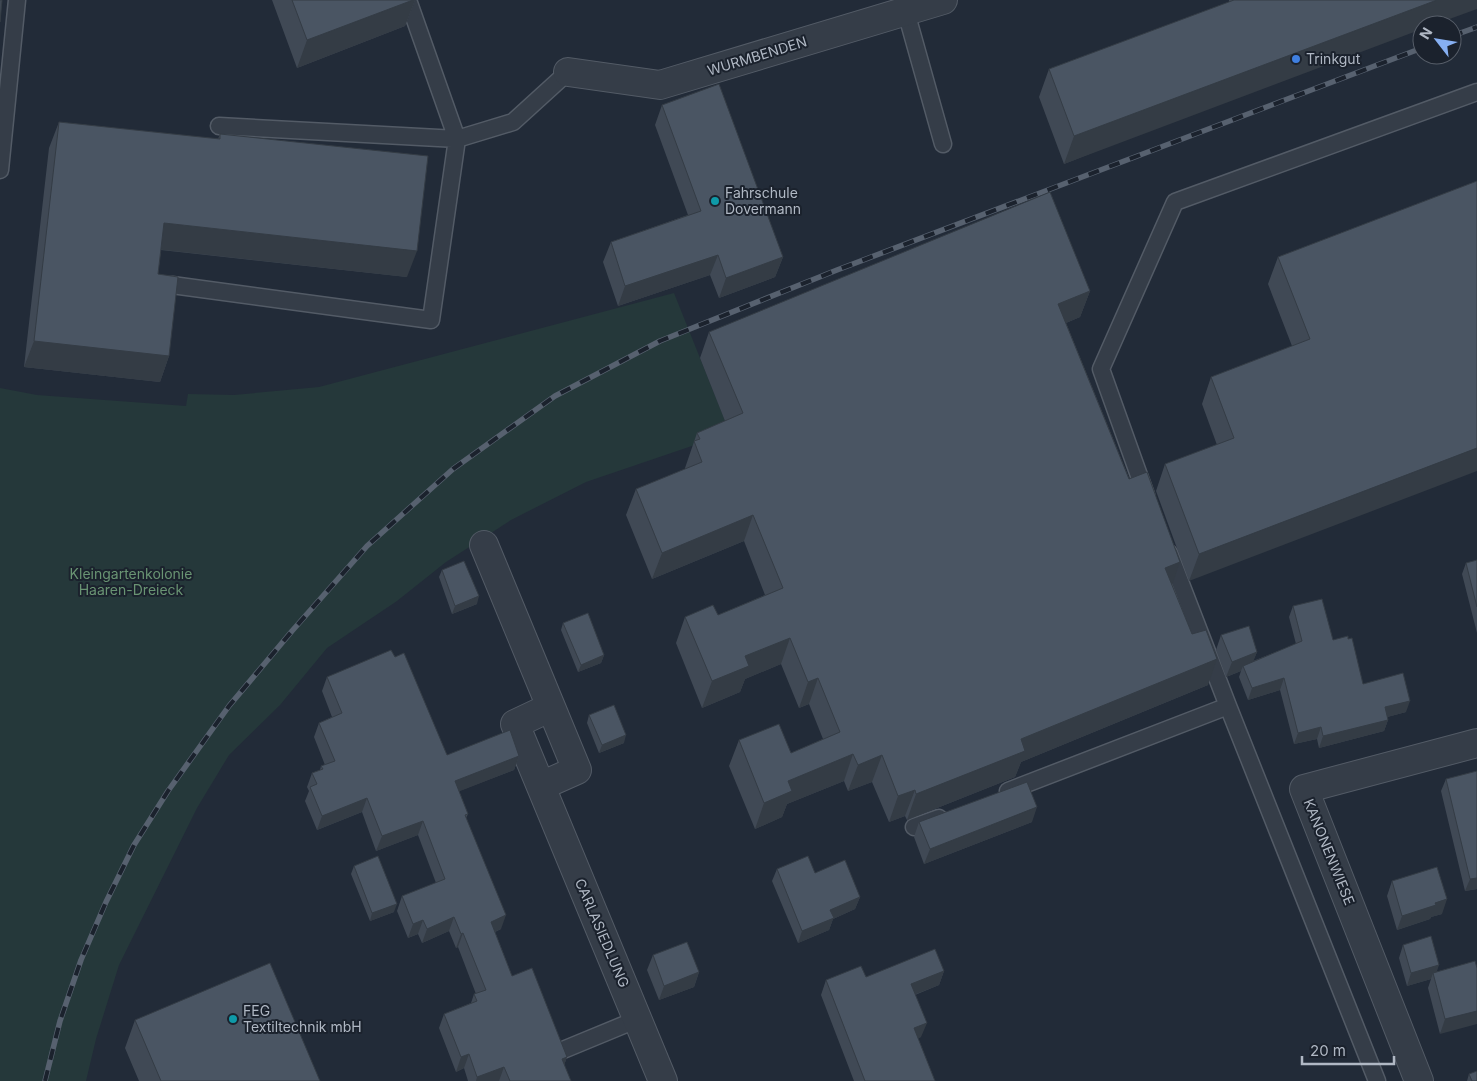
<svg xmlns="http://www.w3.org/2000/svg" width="1477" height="1081" font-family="Inter,sans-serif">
<rect width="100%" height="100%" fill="#222b38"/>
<path fill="#25383a" d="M674,293L730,433L586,482L511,520L446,562L397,601L327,648L280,705L229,755L197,808L119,965L96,1039L86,1081H0V388L37,395L186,406L188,394L234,395L319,387Z"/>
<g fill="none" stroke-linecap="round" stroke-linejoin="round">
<defs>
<path id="lane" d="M906,12L943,144
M219,126L457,139L513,122L568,72
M0,170L17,0
M172,285L431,320L457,139L408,0
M1146,495L1101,369L1175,202L1477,92
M1169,553L1228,706L1377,1081
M1008,791L1228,706
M914,827L939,818
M563,1050L638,1019"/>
<path id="street" d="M568,72L660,85L943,0
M484,545L551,707L515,724L663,1081
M541,786L577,770L551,707
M1419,1081L1304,789L1477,743"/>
</defs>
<use href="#lane" stroke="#535b66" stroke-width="19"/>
<use href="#street" stroke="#535b66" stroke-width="30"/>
<use href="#lane" stroke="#353d48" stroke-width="16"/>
<use href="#street" stroke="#353d48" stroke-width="28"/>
<defs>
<path id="rail" d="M1452,36L1477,27
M45,1081L60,1021L81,960L106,902L134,845L168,791L229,706L292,631L367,546L453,469L555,396L660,341L837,270L1422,48"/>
</defs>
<use href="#rail" stroke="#57616f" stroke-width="5.5"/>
<use href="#rail" stroke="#1b222d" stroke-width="4" stroke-dasharray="11" stroke-linecap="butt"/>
</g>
<path fill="#404955" d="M272,0H415L405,26L297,68Z
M1229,0H1477L1064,164L1039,97L1049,69L1229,2Z
M662,105L783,257L775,277L719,298L710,275L618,306L603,262L611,242L688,215L655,125Z
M59,122L218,139L220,134L407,277L161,250L158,274L169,356L160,382L24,367L49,148Z
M1477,181L1189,581L1156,491L1165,464L1217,445L1202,404L1211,377L1292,346L1268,284L1278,257Z
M1090,291L1080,317L1066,323L1172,584L1208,685L1021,762L1015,777L907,820L905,816L889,822L872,782L848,791L844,781L787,804L782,817L755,829L729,766L739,740L791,753L823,739L809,704L799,708L781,664L745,679L740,692L702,708L676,643L685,617L718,615L765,595L744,541L652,579L626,515L636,489L685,469V468L697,433L725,421L700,358L709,332Z
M1477,560V633L1462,574L1466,563Z
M442,570L477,604L452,614L439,577Z
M1293,606L1333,640L1348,639L1363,684L1406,712L1387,717L1388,720L1384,731L1319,748L1317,739L1294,744L1280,690L1248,700L1239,677L1241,671L1226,677L1216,650L1221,635L1257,652L1253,661L1296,644L1289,617Z
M563,623L604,655L601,663L578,672L561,630Z
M395,657L447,755L519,756L514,770L459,791L468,814L466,818L501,929L495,932L512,976L567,1057L564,1065L571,1081H468L464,1068L456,1072L439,1028L444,1014L471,1003L474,994H476L458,947L456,948L449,931L422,943L418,934L408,938L397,911L402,896L436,883L418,835L376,851L362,812L317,830L305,801L309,791L307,787L312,773L320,770L321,766L325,765L314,737L319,723L332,717L322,691L327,677Z
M589,715L624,743L599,753L587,723Z
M1477,771V889L1465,891L1441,791L1446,779Z
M919,822H1032L924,864L914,837Z
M354,866L394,912L370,921L351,874Z
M777,869L815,873L860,897L855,909L833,919L829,930L798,943L772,881Z
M1392,881L1442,914L1431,917L1430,919L1397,930L1387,896Z
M1403,945L1436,972L1475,961L1440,1034L1428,988L1431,979L1407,986L1399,958Z
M653,955L699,972L694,987L659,1000L647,970Z
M944,971L939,985L915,995L921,1037L918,1038L935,1081H854L821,995L826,980Z
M135,1020L320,1081H139L125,1048Z
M1469,1074L1477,1081H1467Z"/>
<path fill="#343c45" d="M413,0H415L405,26L297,68L307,40Z
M1437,0H1477V9L1433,25H1422V29L1064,164L1074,136Z
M164,223L417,251L407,277L155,249Z
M718,255L710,275L618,306L625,286Z
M783,257L775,277L719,298L726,278Z
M1090,291L1080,317L1049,330L1058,304Z
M34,341L169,356L160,382L24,367Z
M1477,448V471L1189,581L1199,554Z
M753,515L744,541L652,579L662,553Z
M1180,562L1171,588L1165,568Z
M479,596L477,604L452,614L455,606Z
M790,638L781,664L745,679L740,692L702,708L712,681L745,656Z
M1257,652L1251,667L1243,666L1241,671L1226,677L1232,662Z
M604,655L601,663L578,672L581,665Z
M1217,659L1208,685L1021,762L1015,777L907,820L916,794L1021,739Z
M818,678L809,704L799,708L808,682Z
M1284,678L1280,690L1248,700L1252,688Z
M1410,701L1406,712L1380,719L1385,707Z
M1388,720L1384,731L1319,748L1323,736Z
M1321,727L1317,739L1294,744L1298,733Z
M626,735L624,743L599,753L602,745Z
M853,754L844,781L787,804L782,817L755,829L764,803L788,781Z
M882,755L872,782L848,791L858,765Z
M519,756L514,770L450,795L455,781Z
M915,790L905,816L889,822L898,796Z
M367,798L362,812L317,830L322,816Z
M1037,807L1032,822L924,864L930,849Z
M423,821L418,835L376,851L382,836Z
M1477,878V889L1465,891L1470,879Z
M860,897L855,909L833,919L829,930L798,943L802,931L830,910Z
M1447,899L1442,914L1431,917L1430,919L1397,930L1402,916L1435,903Z
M397,904L394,912L370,921L372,913Z
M506,915L501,929L485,936L491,922Z
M454,917L449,931L422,943L427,929Z
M423,920L418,934L408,938L413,924Z
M463,933L458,947L456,948L461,934Z
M1439,965L1435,977L1433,973L1431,979L1407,986L1411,973Z
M944,971L939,985L906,998L911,984Z
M699,972L694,987L659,1000L664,986Z
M1477,1011V1024L1440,1034L1445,1019Z
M927,1023L921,1037L909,1042L914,1028Z
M469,1054L464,1068L456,1072L461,1057Z
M567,1057L562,1071V1059Z
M504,1067L499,1081H476L477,1077Z"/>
<path fill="#4a5563" stroke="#343c45" d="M0,0H2L0,22Z
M292,0H413L307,40Z
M1234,0H1437L1074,136L1049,69Z
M719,84L783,257L726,278L718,255L625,286L611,242L701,211L662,105Z
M59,122L220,139V134L428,156L417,251L164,223L158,274L178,277L169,356L34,341Z
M1477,181V448L1199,554L1165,464L1234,438L1211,377L1310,339L1278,257Z
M1050,192L1090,291L1058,304L1129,479L1147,472L1180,562L1165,568L1192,634L1206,630L1217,659L1021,739L1025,751L916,794L915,790L898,796L882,755L858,765L853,754L788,781L792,791L764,803L739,740L779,724L791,753L840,732L818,678L808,682L790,638L745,656L749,666L712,681L685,617L713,605L718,615L783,588L753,515L662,553L636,489L702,462L694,441L700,439L697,433L743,413L709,332Z
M1477,560V607L1466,563Z
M464,561L479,596L455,606L442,570Z
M1322,599L1333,640L1348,636V639L1352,638L1363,684L1403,673L1410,701L1385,707L1388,720L1323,736L1321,727L1298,733L1284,678L1252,688L1243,666L1302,641L1293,606Z
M588,613L604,655L581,665L563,623Z
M1249,626L1257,652L1232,662L1221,635Z
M391,650L395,657L404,653L447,755L510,730L519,756L455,781L468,814L465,815L506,915L491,922L512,976L532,968L567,1057L562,1059L571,1081H510L504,1067L477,1077L469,1054L461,1057L444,1014L477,1001L474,994L486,990L463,933L461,934L454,917L427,929L423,920L413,924L402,896L445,879L423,821L382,836L367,798L322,816L310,787L317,784L312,773L323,769L321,766L335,761L319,723L342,713L327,677Z
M614,705L626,735L602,745L589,715Z
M1477,771V878L1470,879L1446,779Z
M1027,782L1037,807L930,849L919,822Z
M378,856L397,904L372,913L354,866Z
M808,856L815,873L845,860L860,897L830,910L834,918L802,931L777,869Z
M1437,867L1447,899L1435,903L1436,905L1402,916L1392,881Z
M1431,936L1439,965L1411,973L1403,945Z
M687,942L699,972L664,986L653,955Z
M935,949L944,971L911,984L927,1023L914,1028L935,1081H865L826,980L861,966L866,977Z
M1475,961L1477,968V1011L1445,1019L1433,973Z
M270,963L320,1081H161L135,1020Z
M1477,1071V1081H1472L1469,1074Z"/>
<circle fill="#3f7fe0" stroke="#1b222d" stroke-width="2" cx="1296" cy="59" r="5"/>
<g fill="#0f9aa8" stroke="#1b222d" stroke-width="2">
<circle cx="715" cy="201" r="5"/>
<circle cx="233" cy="1019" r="5"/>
</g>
<g text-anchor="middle" stroke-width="4" stroke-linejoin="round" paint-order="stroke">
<g font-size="14" fill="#b0b8c4" stroke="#1b222d">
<text transform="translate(757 56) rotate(-17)" y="5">WURMBENDEN</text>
<text transform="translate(1329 852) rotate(68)" y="5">KANONENWIESE</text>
<text transform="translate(602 933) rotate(67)" y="5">CARLASIEDLUNG</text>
</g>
<g font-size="14" fill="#b0b8c4" stroke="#1b222d" text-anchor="start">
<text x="1306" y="64">Trinkgut</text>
<text x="725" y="198">Fahrschule<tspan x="725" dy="16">Dovermann</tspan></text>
<text x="243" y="1016">FEG<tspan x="243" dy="16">Textiltechnik mbH</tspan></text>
</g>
<g font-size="14" fill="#699473" stroke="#1b222d">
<text x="131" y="579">Kleingartenkolonie<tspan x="131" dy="16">Haaren-Dreieck</tspan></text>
</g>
</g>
<g transform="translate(1437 40) rotate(301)"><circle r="24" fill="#1b222d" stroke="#575e69"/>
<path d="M0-4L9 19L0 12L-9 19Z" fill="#87b0f2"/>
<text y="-8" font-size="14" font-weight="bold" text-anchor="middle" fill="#b0b8c4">N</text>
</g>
<path d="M1302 1056v8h92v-8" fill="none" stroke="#b0b8c4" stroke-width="2.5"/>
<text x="1310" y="1056" font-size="15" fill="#b0b8c4" stroke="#1b222d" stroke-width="4" paint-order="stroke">20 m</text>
</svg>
